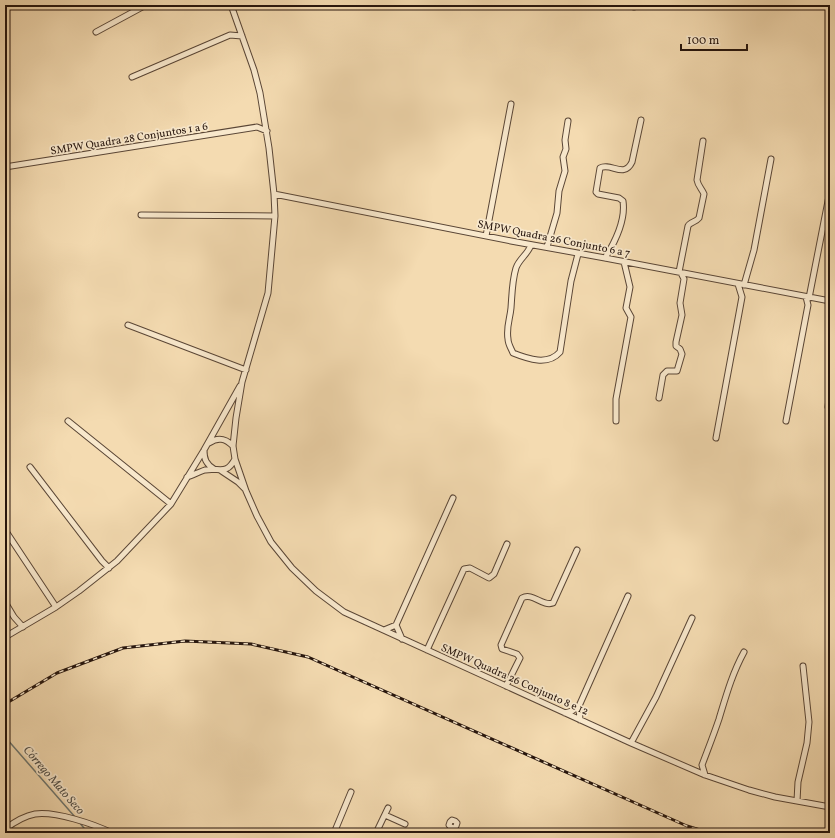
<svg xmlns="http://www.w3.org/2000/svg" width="835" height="838" font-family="Vollkorn,serif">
<rect width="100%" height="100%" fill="#f4dbb1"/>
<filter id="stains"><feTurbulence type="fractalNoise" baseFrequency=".005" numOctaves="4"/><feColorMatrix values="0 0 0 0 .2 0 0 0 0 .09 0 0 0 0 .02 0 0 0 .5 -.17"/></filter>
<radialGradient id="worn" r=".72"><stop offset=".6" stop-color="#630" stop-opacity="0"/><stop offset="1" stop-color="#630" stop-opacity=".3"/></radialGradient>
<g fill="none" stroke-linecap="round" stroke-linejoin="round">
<path stroke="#6e7771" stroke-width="1.5" d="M6,738L75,817
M79,822L88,833"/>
<defs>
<path id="minor" d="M231,5L254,70L260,93L269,148L274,194L275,216L268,293L242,382L236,418L233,446L235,459L246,491L257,516L271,542L292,568L316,591L344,612L631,743L705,775L749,790L775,797L830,807
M634,7V5
M96,32L146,5
M132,77L230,35L242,36
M5,167L257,127L267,131
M274,194L511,241L605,258L830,301
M141,215L275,216
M486,236L511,104
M531,245C528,254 519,259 516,268C512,281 512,295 511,308C510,319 506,327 508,339C508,344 511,348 513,353C528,359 548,366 560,352L571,281L578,254
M547,247L557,213L559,191L565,171L563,157L566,149L565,140L568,121
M605,258C615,242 626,221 623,201L619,198L598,194L596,192L600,168C611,162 624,179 632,162L641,120
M679,272L688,226C690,222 696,222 699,218L704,194C702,189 698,186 697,180L703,141
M744,285L754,250L771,159
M809,298L830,191
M128,325L246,370
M830,391L828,407L830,408
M659,398L663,375L667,371H677L682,354L680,349L676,346V342L682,315L680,303L684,279L681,273
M68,421L171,504
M616,421V399L631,317L626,308L630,287L624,262
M786,421L808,305L806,297
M830,427V433
M716,438L742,297L738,284
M209,443C218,437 225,438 233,446
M204,450C204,459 206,464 214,469
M30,467L102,561L109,568
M220,470L238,482L245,489
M187,477C193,475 199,472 205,470C219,467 226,476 235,459
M5,530L56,607
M5,602L14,617L23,627
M396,625L402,639
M384,630L396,625L453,498
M5,637L56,607L79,591L117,561L171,504L204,450L240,386
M427,650L464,569L470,568L489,578L494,574L507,544
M506,686L520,658L517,654L502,649L501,645L522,598C533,592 542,607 553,603L577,550
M565,713L572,711L579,706
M580,720L579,706L628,596
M631,743L656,697L692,618
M705,775L702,765C708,749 714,734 719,719C726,696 732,674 744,652
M797,801L798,782L807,743L809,722L803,666
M385,815L405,824
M5,829C13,823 24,816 35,814C55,811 94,824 112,833
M334,833L351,792
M376,833L388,808
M449,833L451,827L449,825L450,822L452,820L455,821L457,823L456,826L454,828L451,827"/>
</defs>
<use href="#minor" stroke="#5a4636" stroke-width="7"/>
<use href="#minor" stroke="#f8e8cc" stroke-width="5"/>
<defs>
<path id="rail" d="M5,704L57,673L123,648L185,641L251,644L308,657L687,826L710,833"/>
</defs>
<use href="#rail" stroke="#26150d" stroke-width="3"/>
<use href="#rail" stroke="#f8e8cc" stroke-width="1.5" stroke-dasharray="4.5" stroke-linecap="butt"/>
</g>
<g text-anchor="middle" stroke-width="3.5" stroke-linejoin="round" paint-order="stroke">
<g font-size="11" fill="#26150d" stroke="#f8e8cc">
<text transform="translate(129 138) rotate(-9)" y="4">SMPW Quadra 28 Conjuntos 1 a 6</text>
<text transform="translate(554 238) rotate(11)" y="4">SMPW Quadra 26 Conjunto 6 a 7</text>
<text transform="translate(515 679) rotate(24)" y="4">SMPW Quadra 26 Conjunto 8 e 12</text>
</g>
<g font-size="12" font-style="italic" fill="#504e47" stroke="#f8e8cc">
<text transform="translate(54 780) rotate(49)" y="4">Córrego Mato Seco</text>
</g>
</g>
<rect width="835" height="838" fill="none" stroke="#f4dbb1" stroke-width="20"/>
<rect x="6" y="6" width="823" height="826" fill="none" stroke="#26150d" stroke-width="2"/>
<rect x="10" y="10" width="815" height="818" fill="none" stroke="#26150d"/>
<path d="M681 44v6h66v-6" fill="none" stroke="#26150d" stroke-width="2"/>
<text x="687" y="44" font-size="12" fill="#26150d" stroke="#f8e8cc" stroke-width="3" paint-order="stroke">100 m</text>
<rect width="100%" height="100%" filter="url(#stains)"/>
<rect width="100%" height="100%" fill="url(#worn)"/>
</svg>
